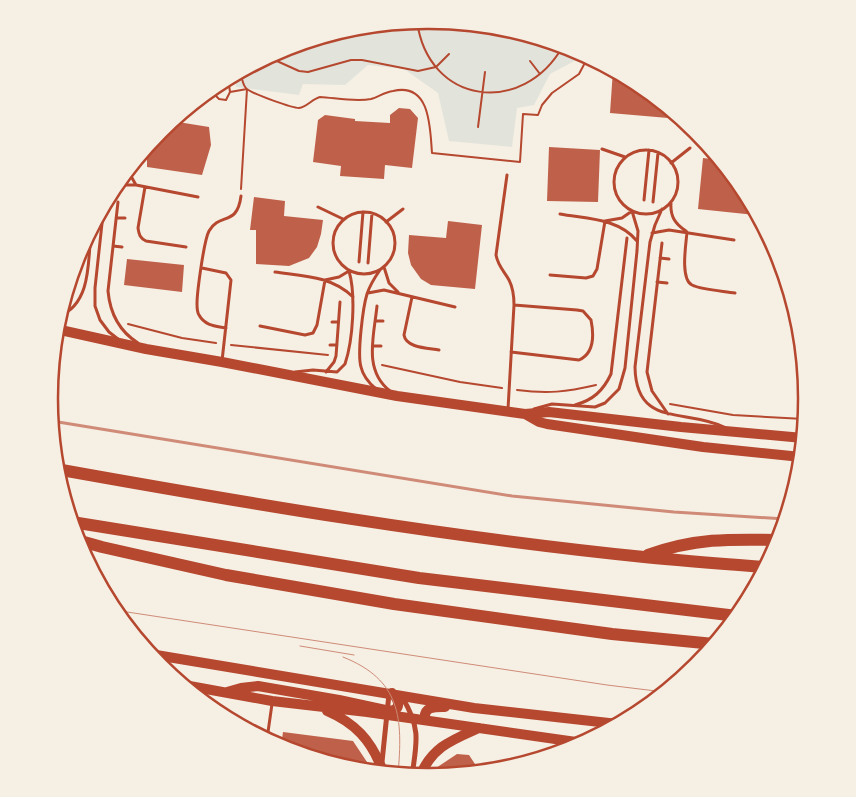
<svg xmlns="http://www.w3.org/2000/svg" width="856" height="797" font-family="'Golos Text',sans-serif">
<rect width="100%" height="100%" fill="#f6efe4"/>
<path fill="#e2e4dc" d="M428,20L502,27L573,49L583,54L582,57L550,74L534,105L517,108L512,147L449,141L438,93L404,69L368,65L345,85L303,84L299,95L236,87L235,74L283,49L354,27Z"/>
<path fill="#bf614a" d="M613,70L639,84L669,109L668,118L610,113Z
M399,108L410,109L418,118L412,168L385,165L384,179L340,176L341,166L313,162L318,120L325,115L355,119V121L390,123V115Z
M172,121L209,127L211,145L202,175L147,167V147L161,131Z
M549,147L600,150L598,202L547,201Z
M703,158L720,160L743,188L756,212L755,215L698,209Z
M254,197L285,201L284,216L323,220L321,234L317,247L309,258L289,266L256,264V230H250Z
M448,221L482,225L475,289L431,285L421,279L411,265L408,253L409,235L446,238Z
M127,259L184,265L182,292L124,285Z
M232,721L257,725L256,734Z
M283,732L353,741L367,762L366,771L354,770L283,748L281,747Z
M457,754L469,755L475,764L474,772L433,777V770Z"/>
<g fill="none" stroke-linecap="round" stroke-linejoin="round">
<path stroke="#b5482f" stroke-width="2" d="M417,21C428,105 523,117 563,46
M268,57L299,71L308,72L351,60H362L418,71L436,67L449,54
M530,61L540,74
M244,70L242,79C243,83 244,87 247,89C253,94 292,108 299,108C307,107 312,99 320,97C336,98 355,102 371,99C378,97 385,92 393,91C431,82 430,129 432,153L520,162L523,114L538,115L542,105L552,93L579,74L588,57
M210,90L219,99L226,100L230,92L228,78
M230,92L247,89L241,189
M478,127L485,72
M128,324L182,338L216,343
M231,345L328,355
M382,365L460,382L502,388
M517,390C548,394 566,392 596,385
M670,404L733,415L804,419"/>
<path stroke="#b5482f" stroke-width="3" d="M602,149L625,157
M614 182a32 32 0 1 1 64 0a32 32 0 1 1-64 0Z
M671,163L690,148
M128,171L136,185
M507,175L496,255C498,266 504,271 509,280C513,288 514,296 514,305L508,409
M116,185H136L198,197
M145,187L138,228C139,235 140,238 146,241L186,247
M644,200L649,150
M118,202L108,291C110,313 119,331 138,343
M653,202L658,153
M671,203C670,216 675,224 686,231
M104,205L95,288V306L100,320L109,332L118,339
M318,207L343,219
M662,209L655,225L650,242L635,367C636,428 685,408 724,427
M333 243a31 31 0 1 1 62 0a31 31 0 1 1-62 0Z
M560,214C587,219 618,218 637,241
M116,218H125
M386,222L403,209
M687,232C686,244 680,279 692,285C702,290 723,291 735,293
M652,233L669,230L734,240
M662,243L647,372L652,391L668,414
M113,246L122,247
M660,258L669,259
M359,262L363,212
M368,263L372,213
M384,267L389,283L398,292
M202,268L226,273L231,280L222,361
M275,272C303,276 332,276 353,297
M550,275L586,278L593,276L597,269L605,221
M657,282L667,283
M368,293L384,290L455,307
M412,297L404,335C406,348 428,348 439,350
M65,299L72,282L74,269
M377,306C374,336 363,370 390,391
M59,316C92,304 88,259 91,230
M376,321H383
M332,322H338
M260,326L305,335L313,333L317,325L325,280
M226,328C216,326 205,326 199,315C197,312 197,308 197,304C197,292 204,240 209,231C220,212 237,227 241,196
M330,345H337
M373,346H381
M511,352L579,360C595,353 594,335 591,320L583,311L577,310L514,305
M295,372L313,370L337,372L345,364C353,340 356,295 349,271L339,277L325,280
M326,372L334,362L336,356L340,302
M376,389C369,383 363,376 361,367C357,354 363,307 367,294C370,285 375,277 380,270
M575,405C593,400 603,391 611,374L627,238
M534,409L552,404L595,407L605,403L619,389L625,368L637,251L638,231L632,211L622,218L605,221
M267,739L272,704"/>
<path stroke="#b5482f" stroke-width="5" d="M402,697C421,728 417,742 412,775
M382,762L389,694"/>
<path stroke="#b5482f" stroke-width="10" d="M56,329L146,349L222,362L397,396L525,414L549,412L681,427L803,438
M525,414L539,422L547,424L703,447L801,457
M150,654L474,708L618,724
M184,685L272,701L367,712L583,743
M227,692L241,688L258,686L339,700L390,711C402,709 399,700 392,693
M327,711C355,723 371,740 382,769
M425,720C423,706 435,707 445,707
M420,776C432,747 452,740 479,728"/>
<path stroke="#b5482f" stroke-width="12" d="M56,469C251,504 447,537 644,557C684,561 725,564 765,567
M72,522L419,578L737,616
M77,540L102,547L226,575L394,604L612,634L714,644
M648,555C695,538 730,539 779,540"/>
<path stroke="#cf8b77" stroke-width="1" d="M114,610L607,685L664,692
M300,646L354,655
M343,657C401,680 403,718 398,774"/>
<path stroke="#cf8b77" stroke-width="3" d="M52,421L512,496L674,512L785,519"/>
</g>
<path d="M0 0H856V797H0ZM427 29H429A369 369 0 0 1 798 398V399A369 369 0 0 1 429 768H427A369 369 0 0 1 58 399V398A369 369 0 0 1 427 29Z" fill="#f6efe4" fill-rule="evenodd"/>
<path fill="none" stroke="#b5482f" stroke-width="2.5" d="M427 29H429A369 369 0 0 1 798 398V399A369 369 0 0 1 429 768H427A369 369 0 0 1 58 399V398A369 369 0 0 1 427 29Z"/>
</svg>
